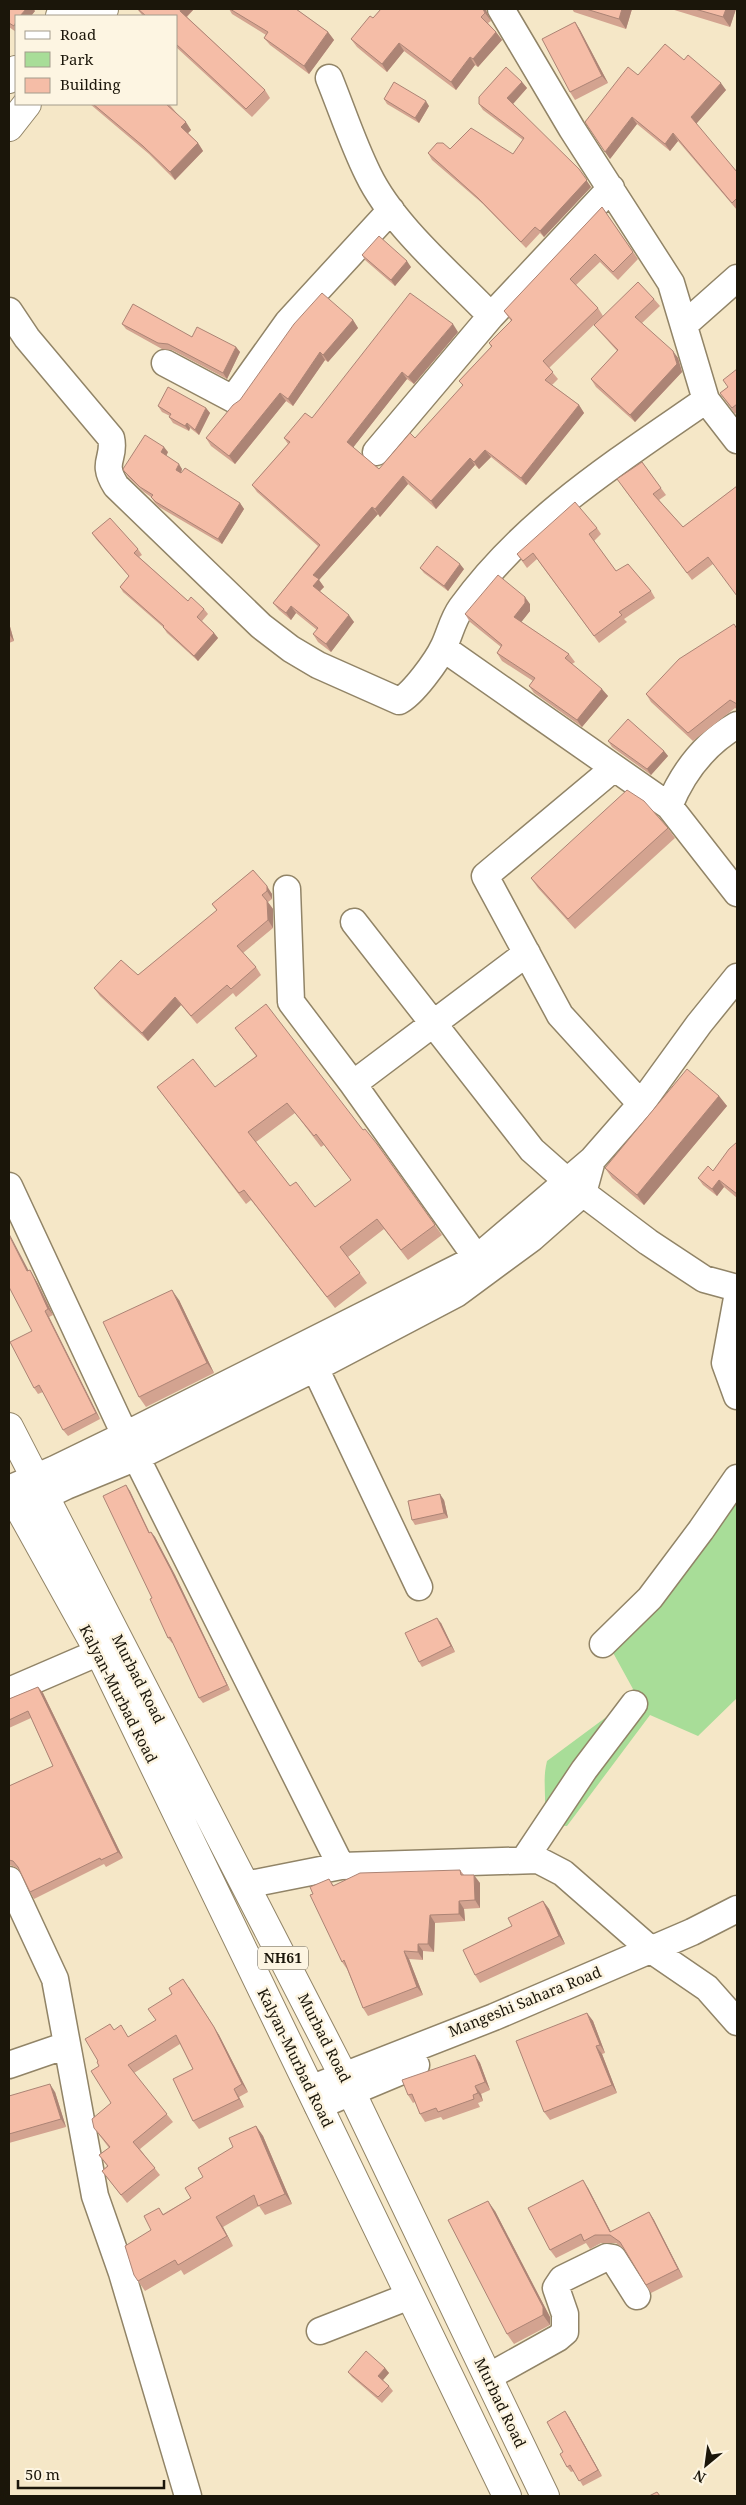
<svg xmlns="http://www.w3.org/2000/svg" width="746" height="2505" font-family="'Noto Serif',serif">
<rect width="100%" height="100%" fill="#f5e7c7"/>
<path fill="#a8dd98" d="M737,1490V1698L698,1736L650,1715L567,1826L553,1825L544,1813C547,1793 542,1781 547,1761L628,1701L633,1689L611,1649Z"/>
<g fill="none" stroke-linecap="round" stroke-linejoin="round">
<defs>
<path id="minor" d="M70,9L82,16
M501,9L572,129L671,283L706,400L737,440
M329,78C342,110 353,144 368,174C393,226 451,274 491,316
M9,311L27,338L111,438C116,459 100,461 116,486L261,626L291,649L318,665L399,701C413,694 437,661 444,646C450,633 453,619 461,608C525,519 618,461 706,400
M684,325L737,278
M165,363L233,399L288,322L391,210
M376,452L491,316L611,188
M443,648L669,806
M737,725C704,744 683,772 669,806L737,893
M614,768L485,876L560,1015L641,1104
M287,889L291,1002L353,1084L486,1271
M354,922L532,1150L567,1181L648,1242L704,1279L737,1288
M353,1084L527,953
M9,1186L125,1435L341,1866
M737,1298L725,1363L737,1396
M308,1353L419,1587
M9,1489L55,1469L125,1435L477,1258L592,1160L641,1104L699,1024L737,977
M25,1506L66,1486L137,1457L315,1368L456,1294L532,1238L583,1193L592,1160
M603,1644L650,1598L701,1530L737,1478
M9,1691L118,1644
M524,1860L584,1770L634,1704
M9,1880L55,1979L95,2196L122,2273L188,2496
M245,1885L341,1866L538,1860L563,1873L650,1949L707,1988L737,2022
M9,2065L67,2045
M310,2089L494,2017L692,1932L737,1909
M318,2106L416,2065
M320,2331L410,2296
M488,2377L558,2338L565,2332V2314L556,2288L562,2279L607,2257L613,2258L637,2296"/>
<path id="major" d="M60,16L66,9
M98,16L104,9
M9,79L16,70
M9,127L27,104"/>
<path id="highway" d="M9,1427L343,2075L545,2496
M9,1490L99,1652L507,2496"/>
</defs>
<use href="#minor" stroke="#918467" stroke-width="29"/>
<use href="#major" stroke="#918467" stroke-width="30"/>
<use href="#highway" stroke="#918467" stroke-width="30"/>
<use href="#minor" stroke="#fff" stroke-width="26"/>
<use href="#major" stroke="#fff" stroke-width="28"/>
<use href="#highway" stroke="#fff" stroke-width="28"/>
</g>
<path fill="#d3a390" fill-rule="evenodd" d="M9,9H33L35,11L31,16H16V32L9,27Z
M137,9H194L187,17L265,90L270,98L252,117L176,47V16H143Z
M229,9H296L328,32L334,40L309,74L270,45L264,38L266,35L232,14Z
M381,9H485L491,21L488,23L496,32L502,40L478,67L475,65L456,90L404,51L387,72L357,47L351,39L373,18Z
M572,9H632L626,29L574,12Z
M671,9H736L730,27Z
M575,22L580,30L608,83L575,100L570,92Z
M684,60L726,90L696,124L737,172V210L678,141L670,151L637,124L610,159L638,75Z
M522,82L527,88L513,104L591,187L544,237L540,233L526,248L483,204L432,160L428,153L450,149L513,154L523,140L483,110L479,104Z
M384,99L429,106L419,123L387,104Z
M90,104H169L191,130L188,133L198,143L203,151L175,180L149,154Z
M602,207L638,259L618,280L600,262L576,285L598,308L603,316L549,368L558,379L552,385L579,405L584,413L526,485L491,457L479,469L475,465L436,509L408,484L380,517L378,514L319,580L324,587L320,591L354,622L331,652L318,642L313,634L317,630L296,613L291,620L279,610L273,603L318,546L257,492L252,485L288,444L284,438L458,332L414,384L407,379L353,447L379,469L415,438L463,386L459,381L491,347L489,343L511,321L504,311Z
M362,255L411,267L395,286L365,260Z
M654,299L660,306L642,323L678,358L682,372L635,422L596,387L591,379L617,351L600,332L594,325Z
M353,320L358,328L328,362L325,360L293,406L286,401L235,464L211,446L206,438Z
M122,324L192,337L236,347L240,352L227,379L172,350L162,349L126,329Z
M737,369V412L735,414L720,393L728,387Z
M158,406L206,408L210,413L199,435L190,428L189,431L173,423L169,417L170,416L162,412Z
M168,452L166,456L182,469L181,473L240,503L244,509L222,544L159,507L155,503L151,497L144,492L128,477L123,469Z
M642,462L666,495L659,500L683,527L737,486L713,564L692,580L622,486Z
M597,528L601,534L594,541L616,571L651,591L655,598L624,619L627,622L599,643L537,559L527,568L517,554Z
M92,533L138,549L142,555L139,557L188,601L204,609L208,614L202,621L214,633L218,638L198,661L167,633L163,627L123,592L120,587L129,576L96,539Z
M420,568L464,569L448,591L424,573Z
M530,604V611L521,622L569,654L575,662L572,664L608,696L582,727L534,693L529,686L533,681L502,661L497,653L501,647L470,622L465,614Z
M9,623L14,641L9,643Z
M737,628V709L735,708L693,741L651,702L646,694Z
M608,741L664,751L668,756L651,775L612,747Z
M668,828L675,838L575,929L538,888L531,878Z
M253,870L272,894V899L268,902L273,909V928L243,953L256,967L261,975L236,997L233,993L197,1024L181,1005L148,1041L100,996L94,988L138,975L217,911L212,904Z
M235,1028L363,1130L377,1144L442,1235L408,1260L384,1229L348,1257L367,1283L335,1308L251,1200L246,1204L157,1087H215L256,1056ZM295,1113L321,1147L324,1145L351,1180L315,1207L290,1186L256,1142Z
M719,1096L727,1106L644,1205L612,1178L605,1168Z
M737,1142V1198L724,1187L717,1196L703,1185L698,1178L713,1171Z
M30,1270L38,1284L53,1315L49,1317L100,1419L68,1436L63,1430L43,1392L38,1394L34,1388L32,1331L28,1271Z
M179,1300L214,1373L146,1407L139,1397Z
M130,1491L150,1533L151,1532L155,1537L175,1575L230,1690L203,1703L199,1698L173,1643H172L168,1638L152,1598Z
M444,1500L448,1518L415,1525L412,1520Z
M441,1623L455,1652L422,1667L419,1662Z
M38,1687L43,1693L123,1858L106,1867L104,1864L34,1899L30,1892L19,1870L17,1868L10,1865L9,1863V1786L53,1766L31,1718L9,1728V1699Z
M460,1870L464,1875L480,1883V1908L464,1909L465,1921L435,1923L434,1952L423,1951V1960L409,1959L423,1995L368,2016L363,2008L347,1969L342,1962L313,1894L329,1879L334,1886Z
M543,1901L549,1909L565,1944L480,1983L475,1975L512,1926Z
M189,1987L219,2035L248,2092L239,2097L244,2107L199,2129L193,2121V2069L180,2044L134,2073L173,2122L140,2149L160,2175L127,2203L102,2171L107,2166L99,2155L109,2148L94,2128L111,2103L99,2066L98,2061L114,2030L129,2037L156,2020Z
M587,2013L593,2021L605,2053L602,2054L617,2093L550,2120L544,2112Z
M475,2055L480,2063L490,2090L481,2094L483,2101L478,2103L480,2107L443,2120L441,2117L425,2122L420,2114L415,2102L413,2103L408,2095Z
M55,2092L66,2127L9,2143V2096Z
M256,2126L263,2136L292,2204L265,2215L259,2206L223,2227L233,2246L184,2275L181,2270L145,2291L138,2281L151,2230L159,2208L163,2214L191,2198L203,2177L233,2147Z
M588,2188L611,2232L649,2212L654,2220L683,2277L651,2293L624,2249L616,2243H601L590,2249L586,2243L556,2258L550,2250Z
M495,2211L550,2317V2325L514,2344L507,2334Z
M385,2368L389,2373L383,2380L389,2386L393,2391L382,2403L352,2377L348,2372Z
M569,2417L602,2476L583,2486L574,2471L571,2472L567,2467L563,2452Z"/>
<path fill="#ac8475" d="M26,9H33L35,11L31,16H20Z
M181,9H194L185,18L180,11Z
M483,9H485L486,10L491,21L485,13Z
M622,9H632L626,29L619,19Z
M726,9H736L730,27L723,17Z
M575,22L580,30L608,83L602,76Z
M328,32L334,40L309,74L304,66Z
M496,32L502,40L478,67L473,59Z
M399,43L404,51L387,72L382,64Z
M470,57L475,65L456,90L451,82Z
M522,82L527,88L512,105L507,98Z
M721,83L726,90L696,124L691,117Z
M426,101L429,106L419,123L415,118Z
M632,117L637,124L610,159L605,152Z
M186,122L191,130L186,135L181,127Z
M673,133L678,141L670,151L665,144Z
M198,143L203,151L175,180L170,172Z
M579,169L591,187L544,237L540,231Z
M407,261L411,267L395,286L391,280Z
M353,320L358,328L328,362L323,355Z
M453,324L458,332L414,384L408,377Z
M236,347L240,352L227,379L223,373Z
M673,351L678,358L682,372L635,422L630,415Z
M320,352L325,360L293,406L288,399Z
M402,372L407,379L352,449L347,442Z
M280,393L286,401L235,464L229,456Z
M579,405L584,413L526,485L521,478Z
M206,408L210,413L199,435L195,430Z
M187,423L190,428L189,431L185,426Z
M164,447L168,452L165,458L161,452Z
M485,450L491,457L479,469L474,462Z
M470,458L475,465L436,509L431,501Z
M179,464L182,469L180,475L176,470Z
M403,476L408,484L380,517L375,509Z
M240,503L244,509L222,544L218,539Z
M372,507L378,514L319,580L324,587L318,593L313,586V575Z
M460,564L464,569L448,591L444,586Z
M525,597L530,604V611L519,625L514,617Z
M291,606L296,613L291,620L286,613Z
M349,615L354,622L331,652L326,644Z
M9,623L14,641L9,634Z
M214,633L218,638L198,661L194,656Z
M602,689L608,696L582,727L577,720Z
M664,751L668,756L651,775L647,769Z
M267,886L272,894V899L267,891Z
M267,901L273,909V928L268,920Z
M175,997L181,1005L148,1041L142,1033Z
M719,1096L727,1106L644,1205L637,1195Z
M719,1180L724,1187L717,1196L712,1189Z
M9,1233L32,1277L27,1271L9,1235Z
M30,1270L38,1284L53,1315L48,1309Z
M172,1290L179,1300L214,1373L207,1363Z
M45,1311L49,1317L100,1419L96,1413Z
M126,1485L130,1491L152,1539L149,1533Z
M440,1494L444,1500L448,1518L444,1513Z
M151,1532L155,1537L175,1575L230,1690L227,1685Z
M437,1618L441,1623L455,1652L451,1646Z
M38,1687L43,1693L123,1858L118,1852Z
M474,1875L480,1883V1908L475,1900Z
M459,1901L464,1909L465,1921L459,1914Z
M543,1901L549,1909L565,1944L559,1936Z
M430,1915L435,1923L434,1952L428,1944Z
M418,1944L423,1951V1960L418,1952Z
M404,1951L409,1959L423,1995L417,1987Z
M183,1979L219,2035L248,2092L242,2084Z
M587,2013L593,2021L605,2053L600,2045Z
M596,2046L602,2054L617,2093L612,2085Z
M475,2055L480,2063L490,2090L485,2082Z
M50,2084L55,2092L66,2127L61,2119Z
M475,2086L481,2094L483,2101L478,2093Z
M234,2089L239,2097L244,2107L239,2099Z
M256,2126L263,2136L292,2204L285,2194Z
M583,2180L588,2188L614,2238L610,2232Z
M488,2201L495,2211L550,2317V2325L543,2315Z
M649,2212L654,2220L683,2277L678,2269Z
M216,2217L223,2227L233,2246L227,2236Z
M385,2368L389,2373L382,2381L378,2376Z
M565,2411L569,2417L602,2476L598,2470Z"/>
<path fill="#f5bda7" stroke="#ac8475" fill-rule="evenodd" d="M9,9H26L20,16H16V22L14,26L9,23Z
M138,9H181L180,11L265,90L246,109L176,44V16H146Z
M230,9H296L328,32L304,66L264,38L268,32Z
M381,9H483L485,13L481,17L496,32L473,59L470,57L451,82L399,43L382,64L351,39L370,16L373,18Z
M586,9H622L619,19Z
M695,9H726L723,17Z
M575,22L602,76L570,92L542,39Z
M665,44L684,60L688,55L721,83L691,117L737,172V198L732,203L673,133L665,144L632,117L605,152L585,122L628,67L638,75Z
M506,67L522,82L507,98L579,169L587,180L540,231L535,227L521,242L478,198L428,153L437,143H443L450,149L471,128L513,154L524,138L479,104V97Z
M394,82L426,101L415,118L384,99Z
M93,104H166L186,122L181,127L198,143L170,172L143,146Z
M602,207L633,252L613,272L595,254L570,279L598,308L543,361L553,372L545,380L579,405L521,478L485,450L474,462L470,458L431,501L403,476L375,509L372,507L313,575L319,579L313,586L349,615L326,644L313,634L318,628L291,606L286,613L273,603L320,545L252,485L290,442L284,438L305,413L312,418L410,293L453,324L408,377L402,372L347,442L379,469L410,433L415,438L463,385L459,381L492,346L489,343L512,320L504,311Z
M379,236L407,261L391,280L362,255Z
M638,282L654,299L635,317L673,351L677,364L630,415L591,379L618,350L594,325Z
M322,293L353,320L323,355L320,352L288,399L280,393L229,456L206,438L233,405L240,400L294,324Z
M133,304L192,337L197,327L236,347L223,373L168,344L158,343L122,324Z
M737,369V404L732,408L720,393L728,387L723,380Z
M168,387L206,408L195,430L187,423L185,426L169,417L171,414L158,406Z
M145,435L164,447L161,452L179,464L176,470L181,473L185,468L240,503L218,539L156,502L151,497L153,495L140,487L124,471L123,469Z
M642,462L661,488L653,494L683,527L737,486V596L708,557L687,573L617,479Z
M575,502L597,528L589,534L616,571L628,564L651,591L619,612L622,615L594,636L533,553L523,561L517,554Z
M110,518L138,549L134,553L188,601L191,597L204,609L197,617L214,633L194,656L163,627L164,626L120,587L129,576L92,533Z
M437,546L460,564L444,586L420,568Z
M498,575L525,597V603L514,617L569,654L565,658L602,689L577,720L529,686L535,678L497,653L502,645L465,614Z
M734,624L737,629V704L730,700L688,733L646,694L679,659Z
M628,719L664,751L647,769L608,741Z
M627,790L644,801L668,828L568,919L531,878Z
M253,870L267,886V891L262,895L267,901L268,920L237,946L256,967L231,989L227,985L191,1016L175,997L142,1033L94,988L121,960L138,975L217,910L212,904Z
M266,1004L363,1130L365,1129L377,1144L435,1225L401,1250L377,1219L340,1247L360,1273L327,1297L244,1190L239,1193L157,1087L193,1059L215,1087L257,1056L235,1028ZM287,1103L314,1136L316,1134L351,1180L315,1207L296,1182L290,1186L248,1132Z
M687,1069L719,1096L637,1195L605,1168Z
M737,1142V1194L719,1180L712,1189L698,1178L708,1166L713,1171L729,1149Z
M9,1235L27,1271L30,1270L34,1278L48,1309L45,1311L96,1413L63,1430L39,1385L34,1388L10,1342L32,1331L9,1287Z
M172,1290L207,1363L139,1397L103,1322Z
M126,1485L149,1533L151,1532L171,1570L227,1685L199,1698L170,1637L168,1638L150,1599L152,1598L103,1496Z
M440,1494L444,1513L412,1520L408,1501Z
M437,1618L451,1646L419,1662L405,1633Z
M38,1687L118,1852L101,1860L100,1858L30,1892L18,1867L13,1861L9,1860V1786L53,1766L28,1711L9,1720V1699Z
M460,1870L461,1875H474L475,1900L459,1901V1914L430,1915L428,1944H418V1952L404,1951L417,1987L363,2008L344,1960L342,1962L310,1895L313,1894L310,1887L329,1879L333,1886L360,1873Z
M543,1901L559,1936L475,1975L463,1950L512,1926L508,1918Z
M183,1979L214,2027L242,2084L234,2089L239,2099L193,2121L173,2079L193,2069L176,2035L128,2065L167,2114L133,2142L155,2168L121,2195L102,2171L108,2166L99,2155L110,2147L94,2128L92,2119L111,2103L91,2071L99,2066L97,2062L98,2061L85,2039L110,2024L114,2030L121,2025L128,2037L156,2020L148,2009L172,1994L169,1988Z
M587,2013L600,2045L596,2046L612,2085L544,2112L516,2041Z
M475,2055L485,2082L475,2086L478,2093L473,2095L474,2099L438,2112L436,2108L420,2114L412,2094L408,2095L402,2080Z
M50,2084L61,2119L9,2134V2096Z
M256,2126L285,2194L258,2206L254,2195L216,2217L227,2236L178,2265L175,2260L138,2281L134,2275L125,2246L151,2230L144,2216L159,2208L163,2215L191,2198L185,2188L203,2177L198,2168L233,2147L229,2138Z
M583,2180L610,2232L649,2212L678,2269L646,2285L620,2242L610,2235H595L584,2241L581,2234L550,2250L528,2208Z
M488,2201L543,2307V2315L507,2334L448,2220Z
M366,2351L385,2368L378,2376L389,2386L378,2397L348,2372Z
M565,2411L598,2470L579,2481L570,2465L567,2467L560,2454L563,2452L547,2422Z
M657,2492L660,2496H649Z"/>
<g text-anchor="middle" stroke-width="5" stroke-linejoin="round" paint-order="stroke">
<rect fill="#fdf5e2" stroke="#5f594b" stroke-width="1" x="258" y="1946.5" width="50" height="23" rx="4"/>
<g font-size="14" font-weight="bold" fill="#1b160a">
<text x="283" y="1963">NH61</text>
</g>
<g font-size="15" fill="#1b160a" stroke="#fdf5e2">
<text transform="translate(138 1679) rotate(63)" y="5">Murbad Road</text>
<text transform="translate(118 1694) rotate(63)" y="5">Kalyan-Murbad Road</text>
<text transform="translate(525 2002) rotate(-22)" y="5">Mangeshi Sahara Road</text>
<text transform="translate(324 2038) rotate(63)" y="5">Murbad Road</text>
<text transform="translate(295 2058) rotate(64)" y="5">Kalyan-Murbad Road</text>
<text transform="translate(500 2403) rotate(64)" y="5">Murbad Road</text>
</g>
</g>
<rect width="746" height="2505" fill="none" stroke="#1b160a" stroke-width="20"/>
<rect x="15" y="15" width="162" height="90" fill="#fdf5e2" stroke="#a39c8c"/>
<rect x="25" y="31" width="25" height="8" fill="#ffffff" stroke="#a39c8c"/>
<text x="60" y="40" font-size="15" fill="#1b160a">Road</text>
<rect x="25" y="52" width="25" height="15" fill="#a8dd98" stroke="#a39c8c"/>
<text x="60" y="65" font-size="15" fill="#1b160a">Park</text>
<rect x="25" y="78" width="25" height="15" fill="#f5bda7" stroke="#a39c8c"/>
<text x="60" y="90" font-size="15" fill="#1b160a">Building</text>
<g transform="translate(706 2465) rotate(209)" stroke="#fdf5e2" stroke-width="4" paint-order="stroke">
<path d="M0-4L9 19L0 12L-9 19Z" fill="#1b160a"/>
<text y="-8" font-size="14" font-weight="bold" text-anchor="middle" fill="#1b160a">N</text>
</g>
<path d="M18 2480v8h146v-8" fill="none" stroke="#1b160a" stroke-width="2.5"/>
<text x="25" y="2480" font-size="15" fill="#1b160a" stroke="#fdf5e2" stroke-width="4" paint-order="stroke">50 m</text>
</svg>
